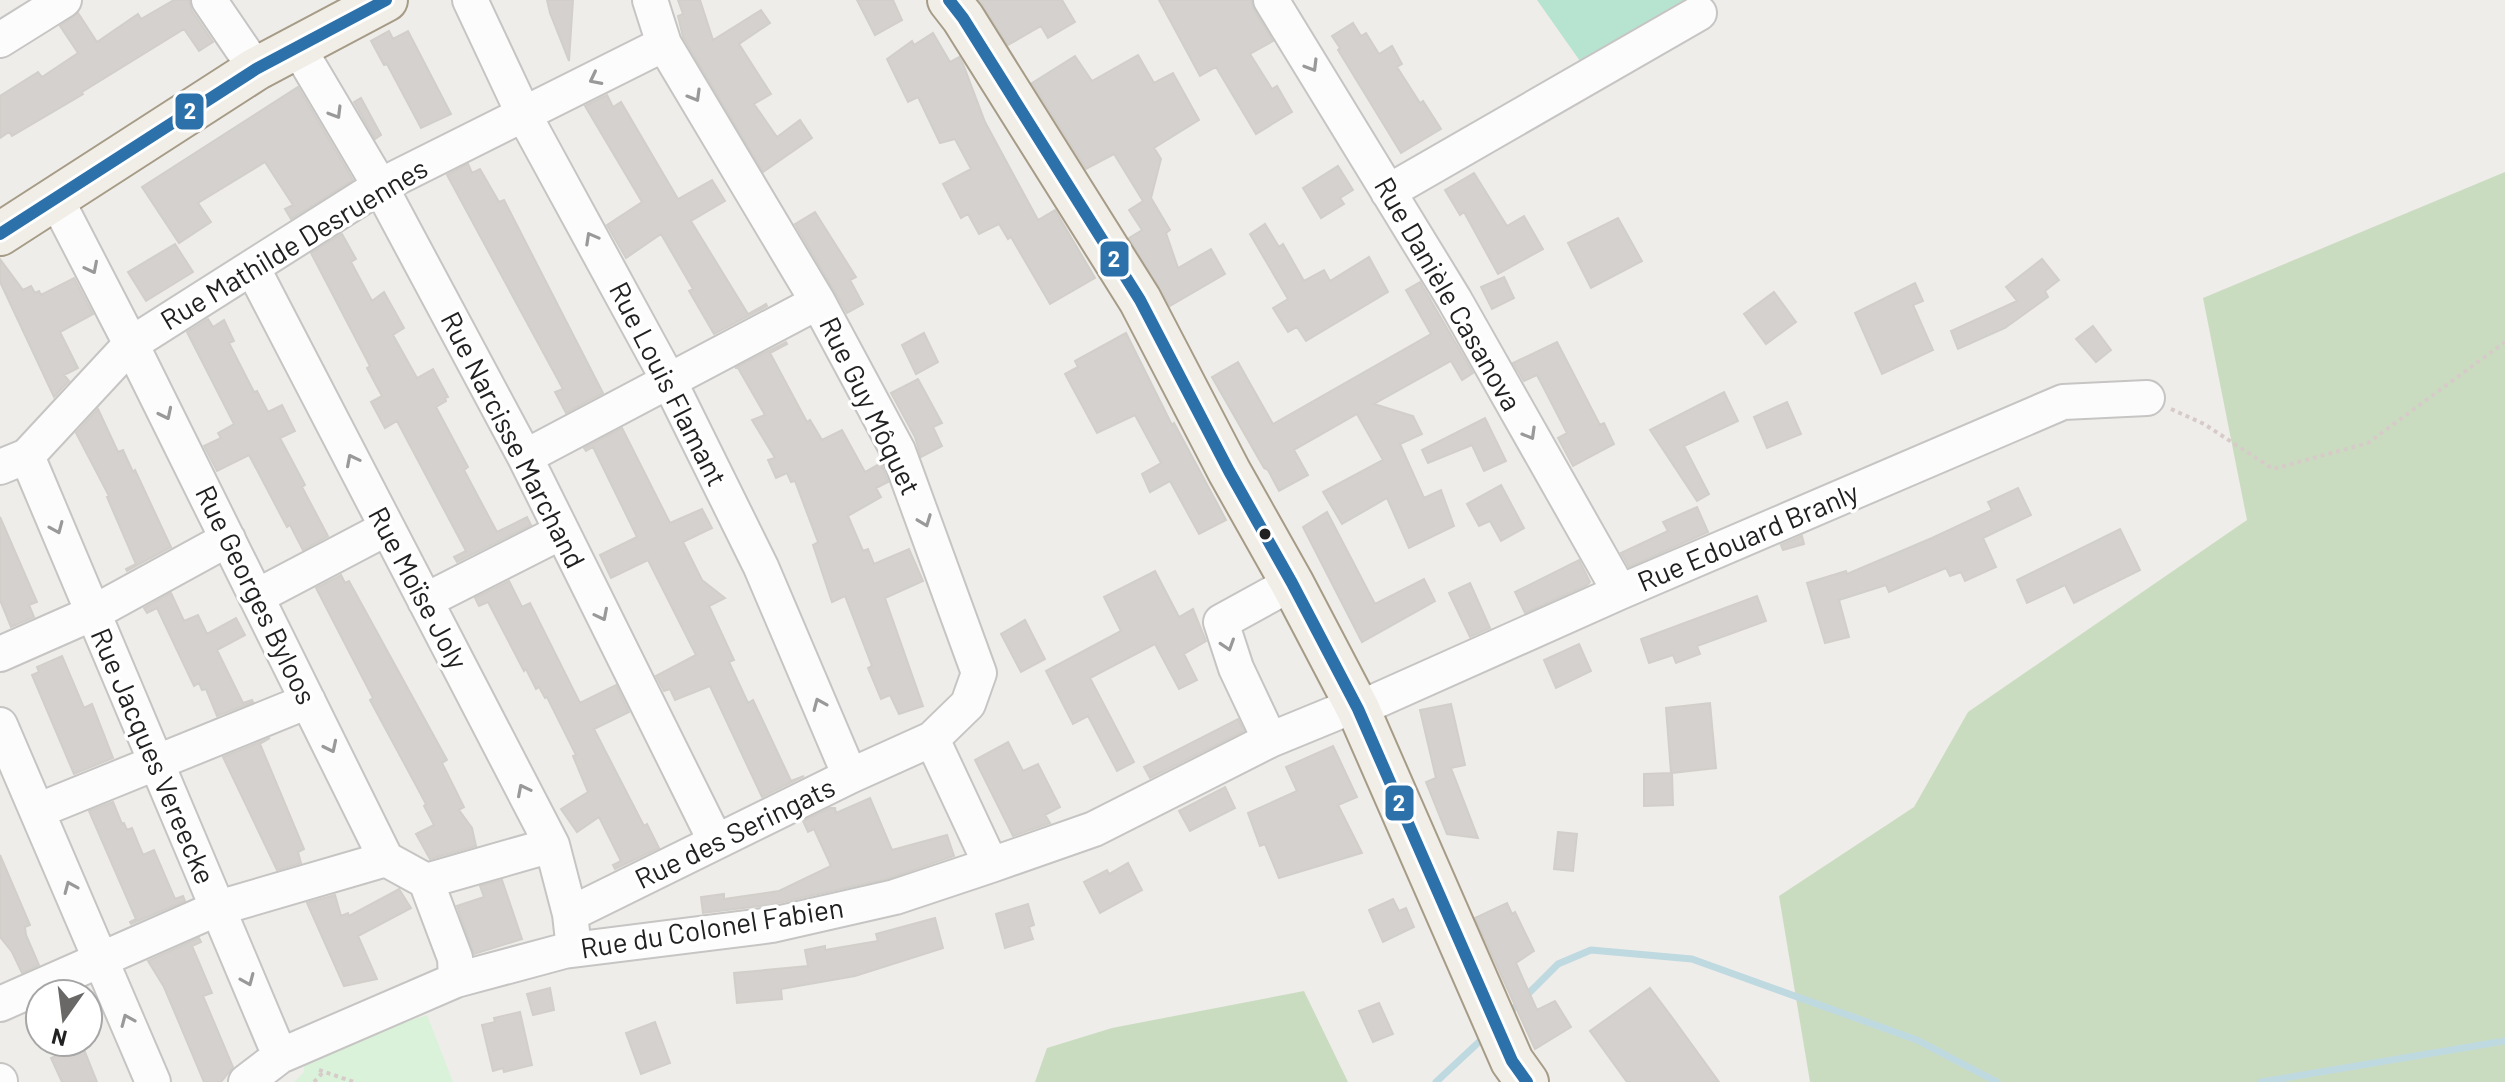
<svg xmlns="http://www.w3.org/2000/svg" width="2505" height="1082" font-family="Barlow,sans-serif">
<rect width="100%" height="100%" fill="#efedea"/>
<path fill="#cadcc0" d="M2505,172V1082H1810L1779,896L1914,807L1968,712L2247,520L2203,298Z
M1304,991L1348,1082H1035L1047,1048L1112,1028Z"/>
<path fill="#daf2da" d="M427,1015L453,1082H294L304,1072V1055Z"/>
<path fill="#b7e3d1" d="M1537,0H1687L1580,61Z"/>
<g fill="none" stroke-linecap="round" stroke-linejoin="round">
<path stroke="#bfd9e0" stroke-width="7" d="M1513,1009L1558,964L1591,950L1692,959L1917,1040L1997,1082
M1436,1082L1480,1041
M2261,1082L2505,1041"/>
</g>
<path fill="#d4d1ce" stroke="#d2cfcb" stroke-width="2" d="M174,0H189L192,11L213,42L199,51L184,29L82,92L83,94L12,136L9,132L0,138V96L38,72L42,77L78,53L60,26L78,13L97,42L138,14L141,19Z
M547,0H573L569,61L550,13Z
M678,0H700L713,40L761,10L770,23L739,44L771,94L754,104L777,137L800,120L812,138L763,172L683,37L678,16L683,14Z
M857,0H893L902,20L875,35Z
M979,0H1062L1075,22L1048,38L1041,26L1008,45Z
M1159,0H1251L1254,10L1273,41L1250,54L1272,89L1277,86L1292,112L1256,134L1216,67L1200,76Z
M1353,23L1361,36L1366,33L1379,54L1392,46L1402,64L1397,67L1420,103L1423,101L1441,129L1401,153L1338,50L1340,48L1332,36Z
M389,31L393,39L408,31L451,114L421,128L387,64L384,65L371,41Z
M933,33L950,62L959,57L963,64L985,122L1038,220L1055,210L1095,278L1050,304L1011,237L1008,239L999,224L979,234L968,214L961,218L943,184L971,169L955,139L940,143L918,97L908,102L887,59L912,41L914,45Z
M1138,55L1154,83L1173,73L1199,120L1154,148L1161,159L1151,198L1170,230L1166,233L1178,268L1211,249L1225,274L1170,306L1129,238L1142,230L1129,210L1143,201L1114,154L1086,169L1032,83L1075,56L1092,81Z
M298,87L353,180L291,219L285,209L293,205L265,162L198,203L211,222L179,243L142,187Z
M607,95L613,107L621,102L678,199L712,180L725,201L691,221L748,314L766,304L767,306L714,334L689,291L693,289L661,234L626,258L607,225L642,202L585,106Z
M361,98L381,135L375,139L354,102Z
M468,164L472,173L480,169L499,202L504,200L603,393L566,413L555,392L563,389L447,175Z
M1338,166L1353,190L1340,198L1344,204L1321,218L1303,188Z
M1474,173L1507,226L1524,216L1543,249L1498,274L1464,212L1460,215L1445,190Z
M815,212L856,277L850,280L863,304L847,313L795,224Z
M1618,218L1642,261L1591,288L1568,243Z
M1265,224L1279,247L1283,244L1304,281L1324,270L1330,281L1369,257L1388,292L1306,341L1297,327L1288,332L1273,308L1288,299L1250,234Z
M342,234L356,259L351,262L372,301L384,292L404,328L393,335L417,378L433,369L448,397L445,398L446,401L436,407L468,467L464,470L497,532L527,517L531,525L457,562L454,557L466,551L397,421L385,428L371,402L382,396L367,368L370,366L311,253Z
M175,244L193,272L146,301L128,272Z
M0,259L23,290L31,286L35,293L39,291L41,295L74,278L93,314L60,332L78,368L64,375L69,381L54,397L0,282Z
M2042,259L2059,280L2045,291L2048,297L2005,328L1958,349L1951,331L2017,301L2006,287Z
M1504,277L1514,298L1492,309L1481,287Z
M1420,282L1473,373L1462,380L1451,361L1374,404L1413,416L1422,434L1400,444L1424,498L1441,490L1454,526L1409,548L1387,498L1342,524L1323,492L1383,460L1357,414L1294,450L1308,475L1279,491L1268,470L1264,468L1212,377L1238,362L1273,424L1431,334L1406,290Z
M1915,283L1923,301L1913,305L1933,350L1882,374L1855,313Z
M1774,292L1796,322L1766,344L1744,314Z
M208,319L213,327L224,320L234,341L229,343L254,392L257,391L268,412L282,405L295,431L280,438L305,485L302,487L328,536L303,550L290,525L287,527L249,455L217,471L204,446L221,438L218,433L234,424L187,332Z
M2093,326L2111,350L2096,362L2076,339Z
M924,333L938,362L916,374L902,345Z
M1126,333L1172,425L1174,423L1226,520L1199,534L1170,481L1150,492L1142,474L1161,463L1135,415L1097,433L1065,374L1078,367L1075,361Z
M786,342L787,344L770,353L807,422L810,420L822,440L842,430L865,472L881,463L888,482L876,488L881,497L848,516L863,551L868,549L874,564L909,549L923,581L885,598L923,706L899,714L890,695L881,699L868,668L872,666L845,596L832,602L813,545L818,542L795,481L791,482L787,473L776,478L768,460L775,458L752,420L765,415L738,368H735Z
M1557,342L1600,425L1604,423L1614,444L1573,466L1558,438L1567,433L1537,375L1524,381L1513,363Z
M918,379L942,423L933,427L942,446L921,457L915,437L891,393Z
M1724,392L1738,421L1684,446L1709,494L1697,501L1650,430Z
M1787,402L1801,434L1767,448L1754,417Z
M98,409L118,452L123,450L133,472L135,470L171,547L127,571L126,569L136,564L107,497L109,496L76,433Z
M1485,418L1506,461L1484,471L1472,445L1428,463L1422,450Z
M622,428L670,523L702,509L712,528L683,542L702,580L725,598L709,606L734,660L729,662L748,703L753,700L791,781L804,776L762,797L710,686L675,700L670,689L664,691L656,676L696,655L648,560L611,578L600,555L637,537L593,447L586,451L584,448Z
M1501,485L1524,528L1501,541L1490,521L1479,526L1467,504Z
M2018,488L2031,515L1983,538L1996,567L1965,581L1961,572L1950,576L1946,568L1889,592L1886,585L1839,600L1849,637L1825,643L1807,583L1846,571L1847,574L1932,538L1992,510L1988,502Z
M1697,507L1708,532L1629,567L1621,553L1668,531L1663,522Z
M1327,512L1375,604L1424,579L1435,601L1362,642L1303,527Z
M0,517L37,602L29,605L34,617L11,627L0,600Z
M2120,529L2140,570L2074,603L2065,585L2027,603L2017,580Z
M1802,536L1804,544L1783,550L1781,545Z
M1579,560L1590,582L1587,585L1525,613L1515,592Z
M1155,571L1179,617L1193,609L1206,641L1184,654L1197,680L1179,689L1155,644L1090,678L1134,762L1117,771L1088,716L1073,724L1046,671L1121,631L1104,597Z
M341,575L345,583L349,581L447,760L442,763L464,807L459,810L472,828L476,846L430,859L416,834L434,825L424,806L426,804L370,700L373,698L316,588Z
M509,581L522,607L530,603L580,703L616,685L629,712L594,729L644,826L647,824L659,848L615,869L613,865L621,861L599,817L577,832L561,809L588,792L573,756L576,755L547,697L545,698L539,687L536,689L526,669L524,671L488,602L479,606L475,598Z
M1470,583L1490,628L1470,637L1449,593Z
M171,593L184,621L198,615L207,634L236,618L245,635L217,650L243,703L252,700L253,702L217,716L206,689L202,690L199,683L194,686L157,608L147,613L144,608Z
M1757,596L1766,621L1697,646L1700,654L1676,663L1673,655L1649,663L1641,639Z
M1025,620L1045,659L1021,672L1001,634Z
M1579,644L1591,671L1556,688L1544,660Z
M62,656L84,708L92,704L113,758L74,774L32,675L39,672L37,667Z
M1710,703L1716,768L1672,773L1673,805L1644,806V774L1671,773L1666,708Z
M1451,704L1465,765L1451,768L1478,838L1447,834L1426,782L1436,778L1420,710Z
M1238,719L1244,731L1150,778L1144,767Z
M270,738L260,744L304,849L298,852L301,863L277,870L223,757Z
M1008,742L1023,771L1038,764L1060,807L1045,815L1050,823L1013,836L975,760Z
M1333,746L1357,797L1338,805L1362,853L1279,878L1265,844L1260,846L1248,813L1297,791L1286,767Z
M1225,787L1235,808L1190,831L1179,811Z
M870,798L892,850L947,835L954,856L890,878L769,905L703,913L701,897L724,894V899L779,891L831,866L814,829L808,832L803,821L830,808H835L836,813Z
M113,802L122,824L124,823L127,830L132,828L143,855L154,850L175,899L183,896L185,901L131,924L130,922L136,919L89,811Z
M1558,832L1577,834L1573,871L1554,869Z
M0,855L30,925L25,927L26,935L39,965L22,973L12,952L0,937Z
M1128,863L1142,890L1100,913L1084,882L1107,870L1109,874Z
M502,880L522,939L474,954L457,906L484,897L480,886Z
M399,889L411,908L358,936L377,979L344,986L307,903L335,895L341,916L348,913L349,916Z
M1393,899L1399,911L1406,908L1414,927L1383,942L1369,910Z
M1507,903L1512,914L1515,912L1534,951L1516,963L1537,1010L1555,1001L1571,1027L1535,1049L1475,918Z
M1028,904L1034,925L1029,927L1033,939L1005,948L996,914Z
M935,918L943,948L855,976L781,989L782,999L737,1003L734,973L808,966L805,950L825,946V950L878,941L876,934Z
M199,938L201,942L192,946L212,993L203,996L233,1067L221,1082H204L164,987L148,961Z
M550,988L554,1010L533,1015L527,994Z
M1650,988L1674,1020L1719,1082H1627L1590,1031Z
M1379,1003L1393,1034L1373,1042L1359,1011Z
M520,1012L532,1065L504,1072L503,1068L493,1071L482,1025L495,1022L494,1018Z
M655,1022L670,1063L641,1074L626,1033Z
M53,1042H81L97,1082H62L51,1058L56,1056Z"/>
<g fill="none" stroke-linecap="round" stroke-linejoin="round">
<defs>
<path id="minor" d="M209,0L256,69
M470,0L524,115L669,381L761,567L850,776
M1271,0L1454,299L1620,592
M0,40L64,0
M297,46L380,186L525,457L716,842
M1388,192L1699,13
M56,199L131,344L386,859L426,881L455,958L456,980
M252,267L552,845L570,914
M27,456L280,1056
M525,457L818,302
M0,467L27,456L131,344L380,186L664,44
M256,597L387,528
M425,601L561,532
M0,654L93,613L228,539
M0,725L153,1082
M932,739L991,865
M1270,740L1236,668L1221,622L1292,583
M37,811L308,701
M426,881L552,845
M574,949L570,914L850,776L932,739L968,704L979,673L898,451L818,302L664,44L650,0
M0,1004L218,908L386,859
M0,1081V1082
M246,1082L280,1056L456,980L564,951L772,925L895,897L991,865L1094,829L1270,740L1343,710L1358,709L1620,592L2063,402L2147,398"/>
<path id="major" d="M949,0L963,18L1140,300L1229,471L1292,583L1358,709L1512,1061L1527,1082
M0,234L256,69L386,0"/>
</defs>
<use href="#minor" stroke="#c6c5c4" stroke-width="38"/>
<use href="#major" stroke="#a59b86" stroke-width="46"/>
<path stroke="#d7cbc9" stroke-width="4" stroke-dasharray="4 4" stroke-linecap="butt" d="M2171,409L2204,424L2273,469L2368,443L2505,342
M319,1070L354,1082
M314,1082L324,1071"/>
<use href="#minor" stroke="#fdfcfc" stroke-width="34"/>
<use href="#major" stroke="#f1ede7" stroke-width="42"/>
<defs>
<path id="bus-1" d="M949,0L963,18L1140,300L1229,471L1292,583L1358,709L1512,1061L1527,1082
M0,234L256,69L386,0"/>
</defs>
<use href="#bus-1" stroke="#fff" stroke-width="18"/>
<use href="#bus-1" stroke="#2d71aa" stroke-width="12"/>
</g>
<defs><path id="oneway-chevron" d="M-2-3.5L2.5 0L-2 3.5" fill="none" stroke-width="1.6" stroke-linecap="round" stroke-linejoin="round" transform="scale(2)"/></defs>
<g stroke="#9a9999">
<use href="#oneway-chevron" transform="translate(1312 66) rotate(59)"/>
<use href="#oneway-chevron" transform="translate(595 79) rotate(153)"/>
<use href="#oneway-chevron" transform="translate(695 96) rotate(60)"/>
<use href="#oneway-chevron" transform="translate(336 113) rotate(59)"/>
<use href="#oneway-chevron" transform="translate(591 238) rotate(-119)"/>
<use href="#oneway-chevron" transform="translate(92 268) rotate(63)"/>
<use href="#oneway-chevron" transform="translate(166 414) rotate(64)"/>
<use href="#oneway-chevron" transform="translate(1530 434) rotate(60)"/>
<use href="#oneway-chevron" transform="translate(352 460) rotate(-117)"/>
<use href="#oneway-chevron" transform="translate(925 521) rotate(69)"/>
<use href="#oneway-chevron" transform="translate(57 528) rotate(67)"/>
<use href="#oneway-chevron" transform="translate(602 615) rotate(63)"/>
<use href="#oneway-chevron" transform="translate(1228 645) rotate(72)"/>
<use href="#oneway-chevron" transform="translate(819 704) rotate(-113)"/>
<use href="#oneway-chevron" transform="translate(331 747) rotate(64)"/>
<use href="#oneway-chevron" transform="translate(523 790) rotate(-117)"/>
<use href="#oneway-chevron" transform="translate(70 887) rotate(-113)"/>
<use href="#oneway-chevron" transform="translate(248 980) rotate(67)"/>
<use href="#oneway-chevron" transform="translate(127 1020) rotate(-113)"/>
</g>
<circle fill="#212121" stroke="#fff" stroke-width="3" cx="1265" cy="534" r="7"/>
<g text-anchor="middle" stroke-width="7" stroke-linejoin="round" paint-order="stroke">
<g font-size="28" fill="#212121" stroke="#fff">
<text transform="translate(294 244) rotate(-31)" y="10">Rue Mathilde Desruennes</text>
<text transform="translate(1448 294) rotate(60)" y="10">Rue Danièle Casanova</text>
<text transform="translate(668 384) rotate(63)" y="10">Rue Louis Flamant</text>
<text transform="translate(870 406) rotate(64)" y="10">Rue Guy Môquet</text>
<text transform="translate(513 440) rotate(63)" y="10">Rue Narcisse Marchand</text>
<text transform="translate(1748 537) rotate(-23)" y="10">Rue Edouard Branly</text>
<text transform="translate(418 588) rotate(62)" y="10">Rue Moïse Joly</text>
<text transform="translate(256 595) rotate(64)" y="10">Rue Georges Byloos</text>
<text transform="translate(153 756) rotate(67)" y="10">Rue Jacques Vereecke</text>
<text transform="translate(735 833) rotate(-26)" y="10">Rue des Seringats</text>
<text transform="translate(712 928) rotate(-9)" y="10">Rue du Colonel Fabien</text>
</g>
</g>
<g stroke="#fff" stroke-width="3">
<rect x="174" y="92" width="31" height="39" rx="8" fill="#2d71aa"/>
<rect x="1099" y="240" width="31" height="38" rx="8" fill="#2d71aa"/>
<rect x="1384" y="784" width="31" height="38" rx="8" fill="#2d71aa"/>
</g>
<g font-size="22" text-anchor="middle" font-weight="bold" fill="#fff">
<text x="190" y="119">2</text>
<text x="1114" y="267">2</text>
<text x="1399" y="811">2</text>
</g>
<g transform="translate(64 1018) rotate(194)"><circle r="38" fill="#ffffff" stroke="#a6a6a6" stroke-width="2"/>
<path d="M0-6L14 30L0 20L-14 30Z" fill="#696867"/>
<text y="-12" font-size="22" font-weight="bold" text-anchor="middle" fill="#212121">N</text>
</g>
</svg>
